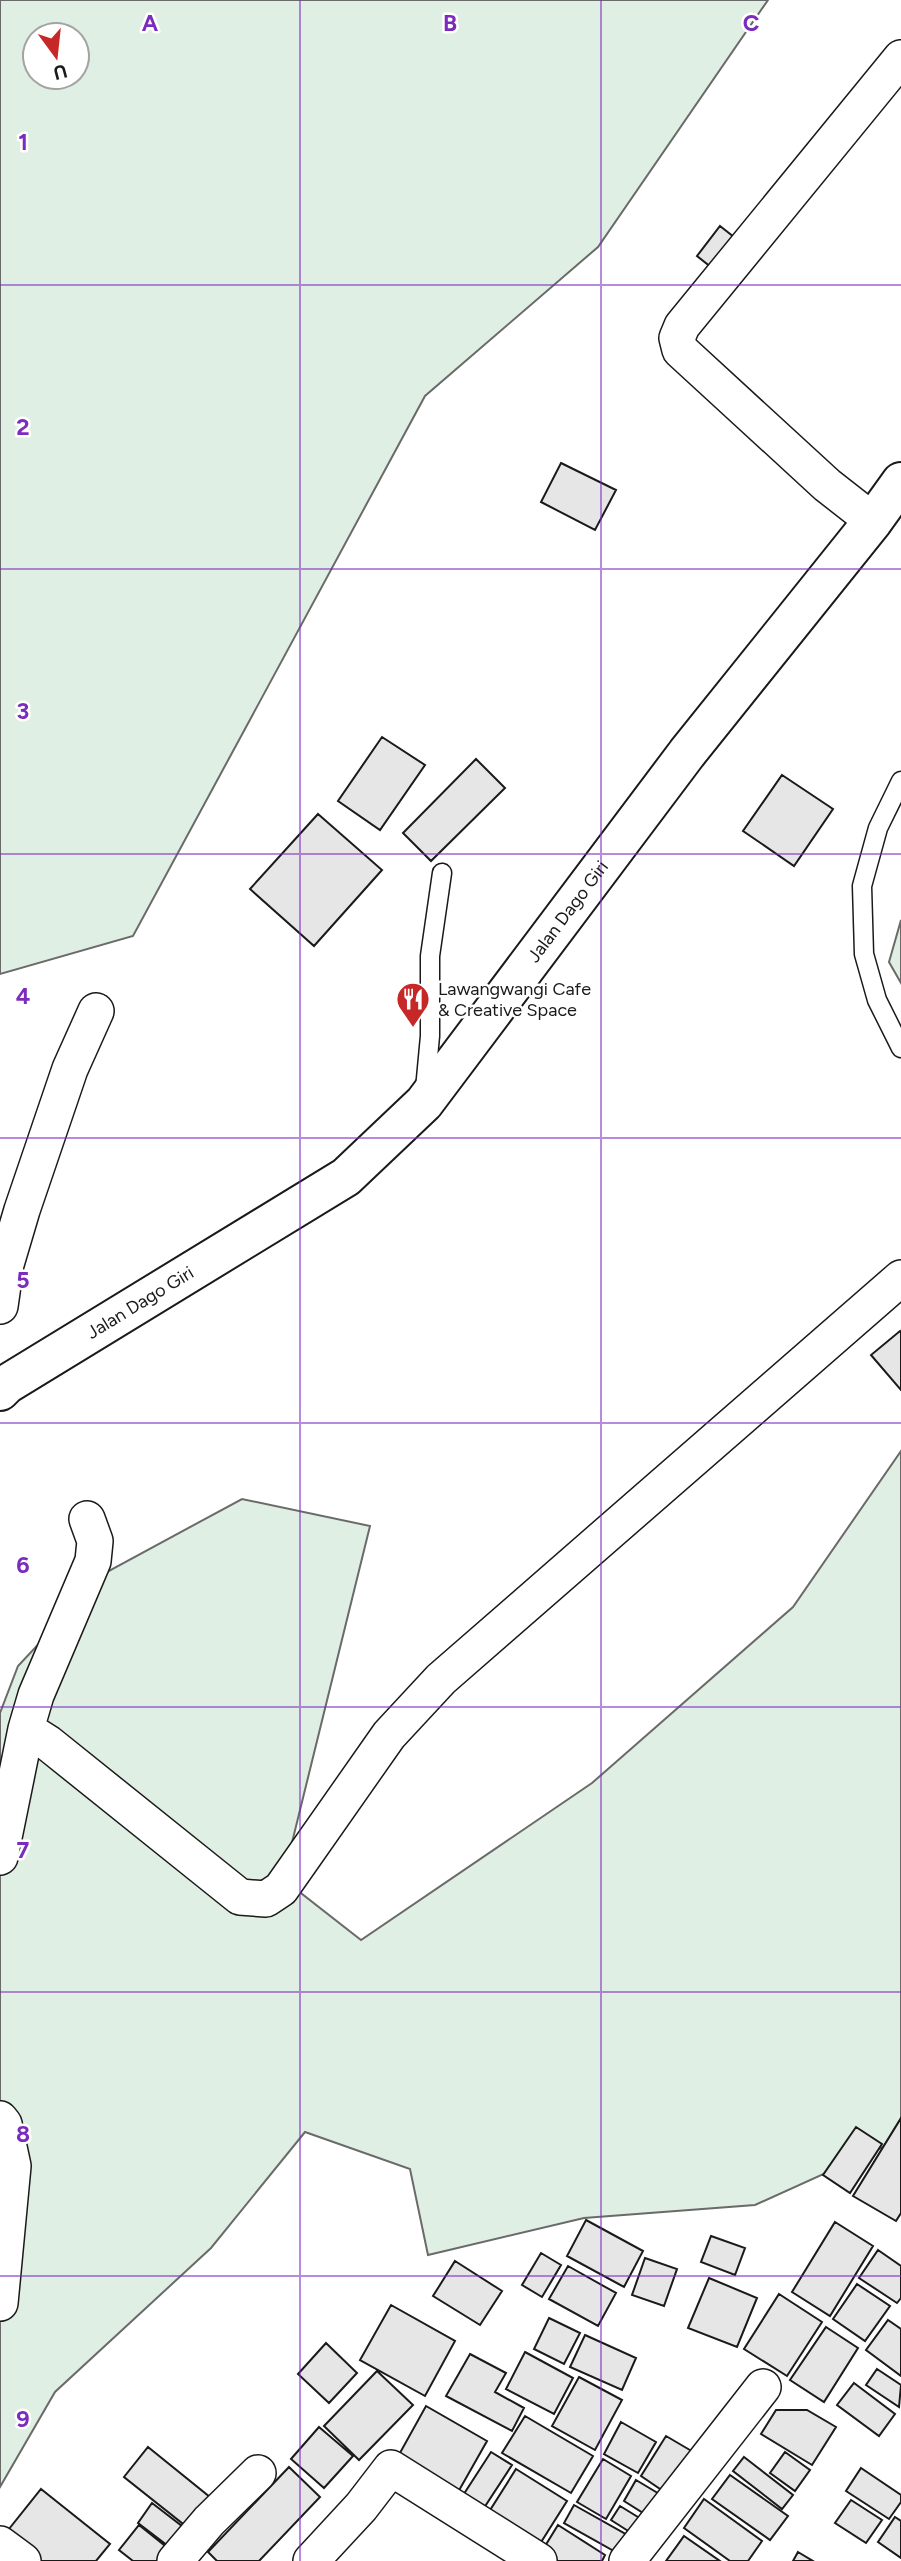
<svg xmlns="http://www.w3.org/2000/svg" width="901" height="2561" font-family="Figtree,sans-serif">
<rect width="100%" height="100%" fill="#fff"/>
<path fill="#e0efe3" stroke="#6a6a6a" stroke-width="2" fill-rule="evenodd" d="M0,0H768L598,247L425,396L133,936L0,974ZM77,35V77H35V35Z
M901,920V983L889,962Z
M901,1451V2139L755,2205L584,2218L428,2255L410,2169L305,2132L211,2248L55,2392L0,2487V1713L18,1666L105,1573L242,1499L370,1526L283,1879L361,1940L592,1783L793,1607Z"/>
<path fill="#e6e6e6" stroke="#1a1a1a" stroke-width="2" d="M720,226L739,241L716,271L697,256Z
M561,463L616,490L595,530L541,502Z
M382,737L425,765L380,830L338,801Z
M476,759L505,788L431,861L403,833Z
M782,775L833,809L794,866L743,831Z
M318,814L382,870L314,946L250,889Z
M900,1331L901,1333V1390L871,1355Z
M901,2118V2213L896,2221L853,2196Z
M856,2127L882,2144L850,2193L823,2175Z
M586,2220L643,2251L624,2287L567,2256Z
M835,2222L873,2246L830,2316L792,2292Z
M711,2236L745,2248L735,2275L701,2262Z
M878,2250L901,2266V2298L897,2303L859,2278Z
M541,2253L561,2265L542,2297L522,2285Z
M645,2258L677,2269L664,2306L632,2295Z
M455,2261L502,2291L480,2325L433,2296Z
M568,2266L616,2293L598,2326L549,2299Z
M709,2278L757,2298L737,2347L688,2328Z
M857,2284L890,2306L865,2341L833,2319Z
M779,2294L822,2322L787,2376L744,2349Z
M391,2305L455,2341L425,2396L360,2360Z
M549,2318L580,2333L564,2364L534,2349Z
M888,2320L901,2329V2376L866,2350Z
M826,2327L858,2348L824,2402L790,2380Z
M585,2335L636,2358L622,2390L570,2367Z
M326,2343L357,2373L329,2403L298,2374Z
M525,2352L573,2378L554,2414L506,2389Z
M470,2354L506,2373L495,2392L524,2408L512,2431L446,2396Z
M877,2369L901,2385L899,2407L866,2385Z
M377,2371L413,2405L359,2460L324,2426Z
M579,2377L622,2400L595,2450L552,2426Z
M854,2383L895,2414L879,2436L837,2405Z
M426,2406L487,2441L457,2494L396,2460Z
M776,2410H807L836,2427L812,2465L761,2434Z
M525,2416L593,2456L571,2493L502,2453Z
M621,2422L656,2442L638,2473L604,2454Z
M319,2427L353,2456L324,2488L291,2459Z
M666,2436L695,2453L669,2495L641,2476Z
M148,2447L216,2502L192,2531L124,2477Z
M491,2452L512,2465L480,2514L460,2500Z
M785,2452L810,2470L795,2491L770,2473Z
M744,2457L793,2495L782,2509L733,2471Z
M603,2459L631,2476L606,2519L577,2502Z
M289,2467L320,2497L259,2561H217L208,2552Z
M861,2468L901,2495V2502L889,2519L846,2491Z
M516,2469L567,2501L538,2547L487,2515Z
M730,2475L788,2516L770,2540L712,2499Z
M636,2480L661,2495L648,2516L624,2501Z
M41,2489L110,2544L96,2561H40L5,2534Z
M704,2499L762,2541L748,2561H730L684,2528Z
M851,2500L882,2520L866,2543L835,2523Z
M152,2503L187,2530L172,2549L138,2523Z
M574,2505L629,2536L619,2554L564,2523Z
M620,2506L646,2522L636,2536L611,2520Z
M895,2517L901,2521V2558L878,2542Z
M139,2525L174,2553L168,2561H133L119,2550Z
M558,2525L605,2555L602,2561H558L542,2551Z
M684,2536L720,2561H666Z
M798,2552L813,2561H793Z"/>
<g fill="none" stroke-linecap="round" stroke-linejoin="round">
<defs>
<path id="lane" d="M901,781L878,828L862,886L864,954L877,1000L901,1048
M425,1089L430,1036V956L442,873"/>
<path id="street" d="M873,521L827,485L680,350L677,338L682,326L901,58
M0,1306L6,1264L22,1210L70,1069L96,1011
M26,1729L48,1743L240,1897L266,1899L281,1889L389,1735L441,1679L901,1278
M0,1857L26,1729L36,1695L93,1561L95,1541L87,1519
M0,2119L4,2124L13,2166L0,2303
M0,2544L23,2561
M175,2561L209,2521L258,2473
M311,2561L361,2507L391,2468L539,2561
M627,2561L763,2387"/>
<g id="secondary">
<path id="s1" d="M0,1391L7,1384L346,1177L424,1103L687,753L873,521L901,482"/>
</g>
</defs>
<use href="#lane" stroke="#1a1a1a" stroke-width="21"/>
<use href="#street" stroke="#1a1a1a" stroke-width="38"/>
<use href="#secondary" stroke="#1a1a1a" stroke-width="42"/>
<use href="#lane" stroke="#fff" stroke-width="18"/>
<use href="#street" stroke="#fff" stroke-width="35"/>
<use href="#secondary" stroke="#fff" stroke-width="38"/>
</g>
<path fill="none" stroke="#7b2cbf" stroke-width="2" stroke-opacity="0.55" d="M300,0V2561M601,0V2561M0,285H901M0,569H901M0,854H901M0,1138H901M0,1423H901M0,1707H901M0,1992H901M0,2276H901"/>
<defs>
<symbol id="restaurant-pin" viewBox="-11 -11 22 30"><path d="M0 17L-7.5 6A9.5 9.5 0 1 1 7.5 6Z" fill="#c62828" stroke="#fff"/><path d="M-5-6h1v4h1v-4h1v4h1v-4h1v5L-1.5 .5V6h-2V.5L-5-1ZM5-6V6H3V1.5H1.5Q1.5-4 5-6Z" fill="#fff"/></symbol>
</defs>
<g fill-rule="evenodd">
<use href="#restaurant-pin" x="394" y="980" width="38" height="52"/>
</g>
<g text-anchor="middle" stroke-width="5" stroke-linejoin="round" paint-order="stroke">
<g font-size="18" fill="#1a1a1a" stroke="#fff">
<text dy="6" stroke="none"><textPath href="#s1" startOffset="754">Jalan Dago Giri</textPath></text>
<text dy="6" stroke="none"><textPath href="#s1" startOffset="166">Jalan Dago Giri</textPath></text>
</g>
<g font-size="18" fill="#1a1a1a" stroke="#fff" text-anchor="start">
<text x="438" y="995">Lawangwangi Cafe<tspan x="438" dy="21">&amp; Creative Space</tspan></text>
</g>
</g>
<g font-size="23" text-anchor="middle" font-weight="bold" fill="#7b2cbf" stroke="#fff" stroke-width="5" stroke-linejoin="round" paint-order="stroke">
<text x="150" y="31">A</text>
<text x="450" y="31">B</text>
<text x="751" y="31">C</text>
<text x="23" y="150">1</text>
<text x="23" y="435">2</text>
<text x="23" y="719">3</text>
<text x="23" y="1004">4</text>
<text x="23" y="1288">5</text>
<text x="23" y="1573">6</text>
<text x="23" y="1858">7</text>
<text x="23" y="2142">8</text>
<text x="23" y="2427">9</text>
</g>
<g transform="translate(56 56) rotate(165)"><circle r="33" fill="#ffffff" stroke="#a3a3a3" stroke-width="2"/>
<path d="M0-5L12 26L0 18L-12 26Z" fill="#c62828"/>
<text y="-10" font-size="19" font-weight="bold" text-anchor="middle" fill="#1a1a1a">U</text>
</g>
</svg>
